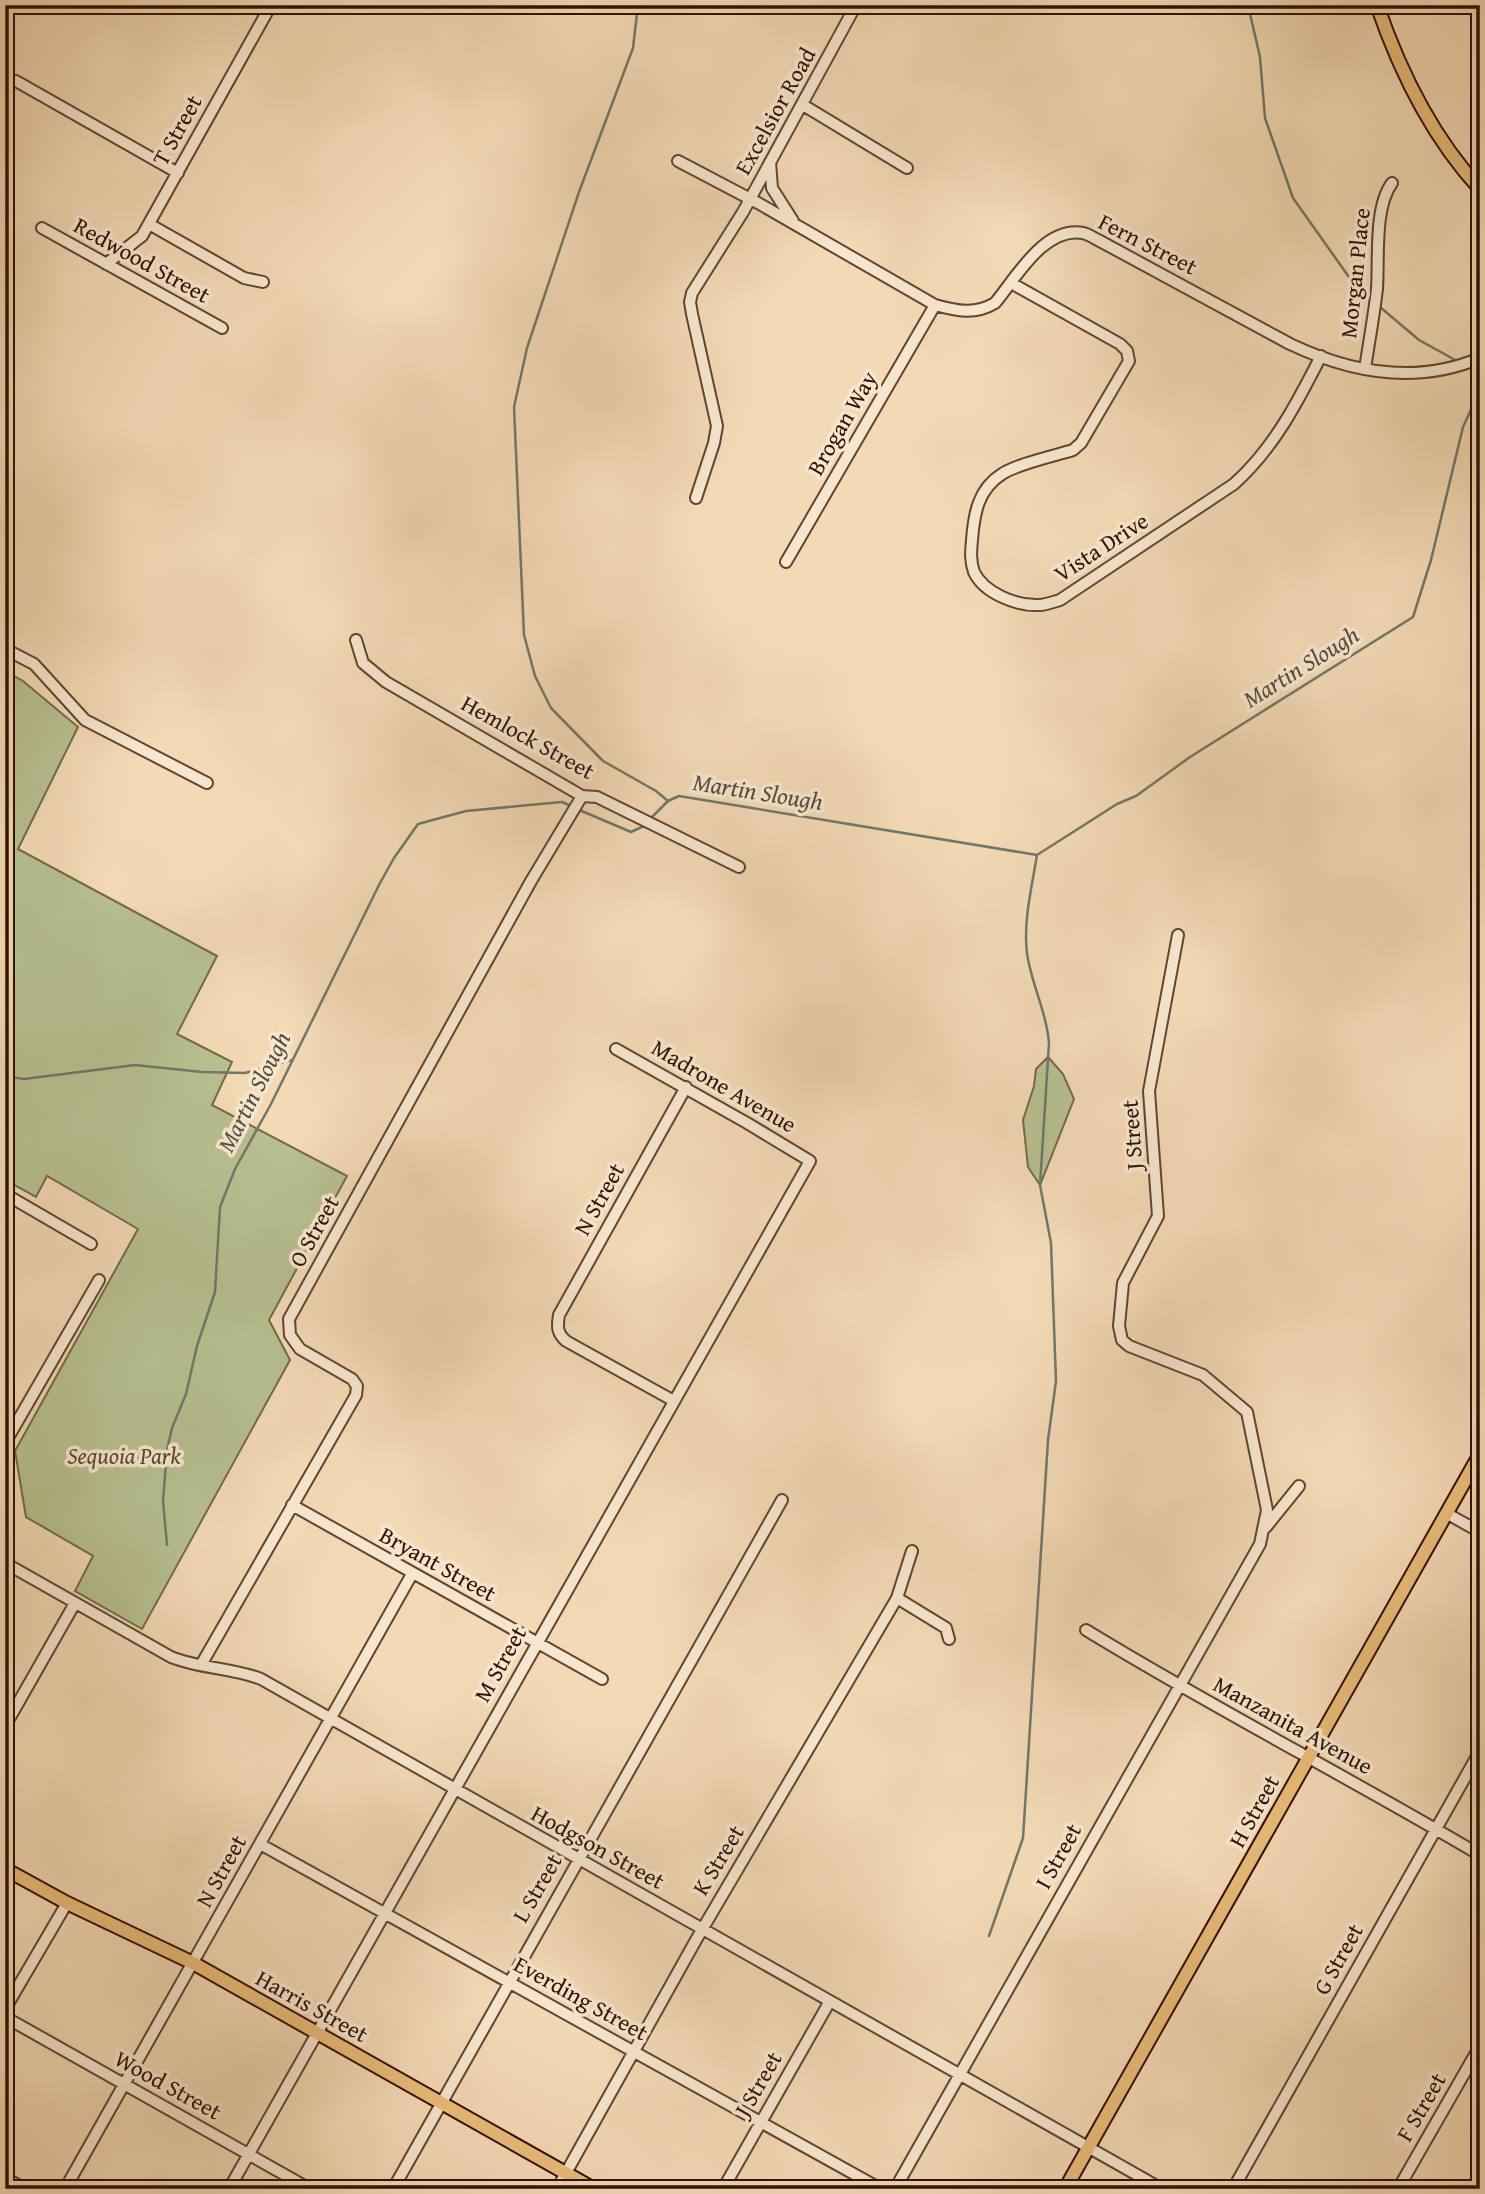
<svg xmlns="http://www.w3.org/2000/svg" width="1485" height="2194" font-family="'Gentium Book Plus',serif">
<rect width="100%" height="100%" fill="#f3d9b5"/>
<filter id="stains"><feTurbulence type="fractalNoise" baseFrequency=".00286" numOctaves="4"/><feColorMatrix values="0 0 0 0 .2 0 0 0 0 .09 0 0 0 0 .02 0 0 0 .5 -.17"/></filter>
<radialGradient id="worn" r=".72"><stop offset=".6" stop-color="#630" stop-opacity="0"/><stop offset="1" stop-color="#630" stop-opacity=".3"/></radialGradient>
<path fill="#b7c090" stroke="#74694b" stroke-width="2" d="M5,671L23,681L78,727L18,849L217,956L177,1034L232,1062L212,1105L347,1176L269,1320L290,1360L142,1629L75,1591L93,1556L26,1517L15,1451L138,1229L47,1176L36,1197L5,1180Z
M1048,1057L1063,1074L1074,1099L1040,1185L1028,1167L1023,1120L1034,1086L1036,1069Z"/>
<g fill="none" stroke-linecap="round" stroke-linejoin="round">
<path stroke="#71776b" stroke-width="2.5" d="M638,5L633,48L579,192L527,348L514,407L524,635L535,676L551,708L603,761L656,791L668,801
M1248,5L1260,57L1265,118L1293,198L1356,287L1372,301
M1380,307L1419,340L1457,361
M1469,367L1480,372
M577,809L631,832L644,826
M651,818L668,801L679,796L1037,855L1117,804L1136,796L1190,757L1413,617L1431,560L1463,427L1480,390
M5,1076L24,1079L135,1065L202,1072L245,1073L291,1060
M167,1545L163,1501L167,1450L172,1428L186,1394L197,1346L215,1292L220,1207L235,1169L271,1104L380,883L394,858L418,824L466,811L562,802L571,806
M989,1936L1023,1838L1048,1440L1056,1381L1051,1243L1040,1185L1049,1043C1047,1012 1031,984 1027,953C1023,922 1032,886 1037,855"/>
<defs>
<path id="minor" d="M16,81L178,173
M803,105L907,168
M678,161L758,203L935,305C957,311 975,315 995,303C1016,278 1044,226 1083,233C1088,234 1094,238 1098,240L1290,344C1351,373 1416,385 1480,358
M770,162L772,188L793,221
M149,224L244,278L263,282
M42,228L222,328
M106,264L142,236L271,5
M1011,283L1120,344L1127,351L1129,361L1081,443L1073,450C1054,456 1017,464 1002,474C978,489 974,514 972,540C971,551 970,561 974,572C984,593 1016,606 1039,605C1046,605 1053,602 1060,600L1234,484C1274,448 1297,403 1321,356
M1365,369C1369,342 1374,315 1377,289C1379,258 1374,207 1392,183
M696,498L714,443L717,426L692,314L690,302L692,293L743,212L856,5
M786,562L935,305
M356,640L363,663L386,682L582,796L597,797L739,867
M5,649L34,664L85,720L207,783
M5,1194L91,1244
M674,1401L566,1341C557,1333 557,1327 559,1315L686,1087
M5,1443L99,1280
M292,1505L602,1679
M1446,1513L1480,1532
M1266,1527L1299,1486
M5,1563L171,1657C200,1669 230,1667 261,1679L1162,2189
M897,1598L946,1628L949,1639
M1086,1630C1215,1709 1350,1778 1480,1855
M201,1665L356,1395L357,1386L352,1379L300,1349L290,1335L289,1319L531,881L582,796
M5,1726L75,1603
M260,1844L881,2189
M5,2009L67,1903
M5,2017L310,2189
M5,2178L25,2189
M65,2189L412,1574
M229,2189L810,1161L747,1123L616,1049
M393,2189L782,1500
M557,2189L696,1940L897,1598L912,1551
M723,2189L830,2001
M895,2189L1260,1544L1267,1510L1247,1412L1203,1375L1129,1346L1122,1340L1119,1326L1123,1283L1158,1216L1149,1091L1178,935
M1233,2189L1480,1751
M1398,2189L1480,2046"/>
<path id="major" d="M1377,5C1400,72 1432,137 1480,189
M5,1869L67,1903L193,1963L594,2189
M1065,2189L1480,1454"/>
</defs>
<use href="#minor" stroke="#624432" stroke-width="14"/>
<use href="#major" stroke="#311206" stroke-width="16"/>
<use href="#minor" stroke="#f7e6cf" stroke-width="10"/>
<use href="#major" stroke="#eabc7a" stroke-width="12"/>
</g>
<g text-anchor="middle" stroke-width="7" stroke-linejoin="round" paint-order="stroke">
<g font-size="23" fill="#311206" stroke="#f7e6cf">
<text transform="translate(775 111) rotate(-61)" y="8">Excelsior Road</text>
<text transform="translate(177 130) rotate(-61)" y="8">T Street</text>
<text transform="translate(1148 244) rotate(27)" y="8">Fern Street</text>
<text transform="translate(142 260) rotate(29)" y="8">Redwood Street</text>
<text transform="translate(1355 273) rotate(-84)" y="8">Morgan Place</text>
<text transform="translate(842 423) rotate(-60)" y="8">Brogan Way</text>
<text transform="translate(1101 547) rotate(-33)" y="8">Vista Drive</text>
<text transform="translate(528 737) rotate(29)" y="8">Hemlock Street</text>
<text transform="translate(724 1086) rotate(30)" y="8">Madrone Avenue</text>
<text transform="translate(1132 1135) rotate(-94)" y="8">J Street</text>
<text transform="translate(599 1199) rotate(-61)" y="8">N Street</text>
<text transform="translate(314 1231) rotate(-61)" y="8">O Street</text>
<text transform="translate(438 1564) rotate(29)" y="8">Bryant Street</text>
<text transform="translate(500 1664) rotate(-61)" y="8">M Street</text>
<text transform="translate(1293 1725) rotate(29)" y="8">Manzanita Avenue</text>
<text transform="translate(1254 1811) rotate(-61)" y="8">H Street</text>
<text transform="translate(598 1847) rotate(29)" y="8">Hodgson Street</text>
<text transform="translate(1058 1856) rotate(-61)" y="8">I Street</text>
<text transform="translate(718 1860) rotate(-59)" y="8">K Street</text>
<text transform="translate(221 1871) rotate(-61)" y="8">N Street</text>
<text transform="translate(537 1888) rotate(-60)" y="8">L Street</text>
<text transform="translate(1338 1959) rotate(-61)" y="8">G Street</text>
<text transform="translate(581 1998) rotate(29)" y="8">Everding Street</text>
<text transform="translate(312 2006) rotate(29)" y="8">Harris Street</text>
<text transform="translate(758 2084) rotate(-60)" y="8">J Street</text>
<text transform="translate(168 2085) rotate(29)" y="8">Wood Street</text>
<text transform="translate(1421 2107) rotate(-60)" y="8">F Street</text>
</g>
<g font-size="23" font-style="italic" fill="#59462f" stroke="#f7e6cf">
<text x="124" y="1464">Sequoia Park</text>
</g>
<g font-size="24" font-style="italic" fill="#564d41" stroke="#f7e6cf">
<text transform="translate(1301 667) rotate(-32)" y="8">Martin Slough</text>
<text transform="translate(758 792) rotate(9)" y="8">Martin Slough</text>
<text transform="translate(254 1092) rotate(-63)" y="8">Martin Slough</text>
</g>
</g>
<rect width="1485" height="2194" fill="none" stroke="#f3d9b5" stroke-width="28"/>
<rect x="7" y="7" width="1471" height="2180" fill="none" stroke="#311206" stroke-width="3.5"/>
<rect x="14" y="14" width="1457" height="2166" fill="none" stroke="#311206" stroke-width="2"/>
<rect width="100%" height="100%" filter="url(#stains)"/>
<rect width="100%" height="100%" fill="url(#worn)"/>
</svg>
